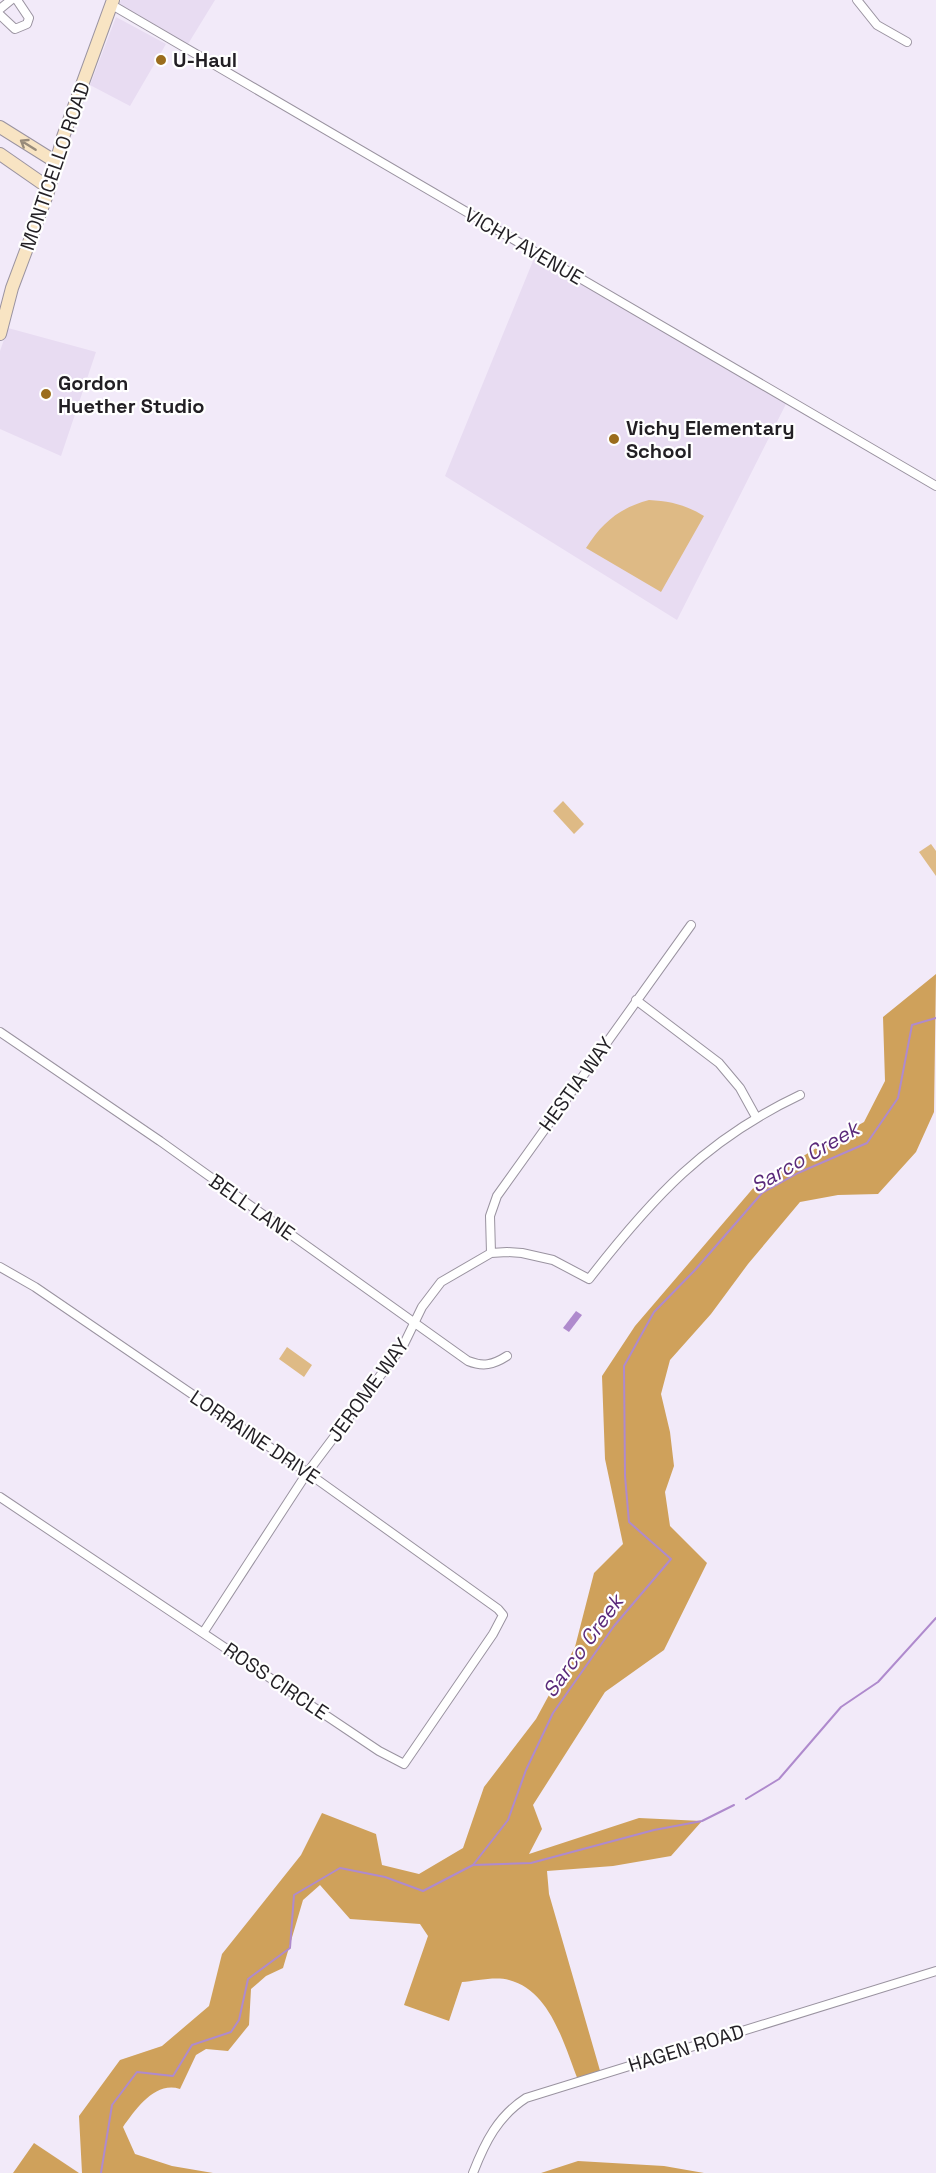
<svg xmlns="http://www.w3.org/2000/svg" width="936" height="2173" font-family="'Space Grotesk',sans-serif">
<rect width="100%" height="100%" fill="#f2eaf9"/>
<path fill="#e8dcf2" d="M121,0H215L188,44L119,4Z
M116,17L166,44L130,106L90,85Z
M535,256L787,402L677,620L445,476Z
M8,328L96,352L61,456L0,429V351Z"/>
<path fill="#deba85" d="M649,500C670,501 686,505 704,516L661,592L586,548C602,523 619,508 649,500Z
M563,801L584,824L574,834L553,811Z
M931,844L936,851V876L919,852Z
M287,1347L312,1365L304,1377L279,1359Z"/>
<path fill="#cfa15b" d="M936,974L934,1112L916,1152L878,1194L838,1195L800,1202L748,1264L711,1314L670,1360L661,1394L670,1432L674,1466L665,1492L670,1526L707,1563L664,1650L605,1692L533,1805L542,1829L529,1854L639,1818L702,1821L671,1856L613,1866L547,1871L549,1894L601,2074L578,2080C564,2045 551,1991 509,1980C496,1976 475,1981 462,1982L449,2021L404,2005L428,1936L420,1924L350,1919L320,1885L303,1900L283,1968L266,1976L251,1989L249,2025L228,2051L206,2049L196,2055L180,2089C155,2081 136,2109 123,2127L135,2154L172,2166L213,2173H82L79,2116L120,2060L162,2046L209,2006L222,1954L301,1855L322,1813L376,1834L382,1865L419,1874L463,1848L484,1787L536,1719L575,1647L594,1573L623,1544L605,1459L602,1376L635,1326L755,1186L813,1150L864,1122L885,1081L883,1017Z
M34,2143L79,2173H13Z
M578,2161L664,2166L704,2173H541Z"/>
<path fill="#af8acd" d="M576,1311L582,1315L569,1332L563,1328Z"/>
<g fill="none" stroke-linecap="round" stroke-linejoin="round">
<path stroke="#af8acd" stroke-width="2" d="M746,1799L779,1779L841,1707L878,1682L936,1618
M473,1865L531,1863L654,1830L702,1821L734,1805
M101,2173L112,2105L137,2072L173,2076L192,2045L231,2032L239,2020L248,1979L290,1948L294,1895L340,1868L385,1877L423,1891L473,1865L508,1820L526,1770L553,1713L614,1626L671,1559L629,1522L625,1476L624,1366L654,1312L695,1270L762,1193L798,1173L867,1143L898,1098L912,1025L936,1018"/>
<defs>
<path id="street" d="M857,0L877,25L907,42
M112,5L936,486
M0,9L11,0
M0,15L15,29L27,24L29,18L17,0
M636,1000L719,1063L740,1088L756,1117
M0,1032L160,1141L468,1361C483,1367 493,1365 507,1356
M491,1253L490,1216L497,1196L691,925
M0,1267L35,1287L315,1478L498,1609L503,1615L493,1634L404,1764L379,1751L0,1497
M203,1633L307,1473L404,1344L422,1307L441,1282L491,1253L507,1252L522,1253L553,1260L589,1279C652,1198 705,1140 800,1095
M473,2173C485,2142 498,2116 526,2098L936,1971"/>
<path id="secondary" d="M0,127L56,162
M0,154L49,188
M0,334L12,288L48,192L63,137L113,0"/>
</defs>
<use href="#street" stroke="#9a93a0" stroke-width="10"/>
<use href="#secondary" stroke="#9a93a0" stroke-width="14"/>
<use href="#street" stroke="#fff" stroke-width="8"/>
<use href="#secondary" stroke="#f8e4c3" stroke-width="12"/>
</g>
<defs><path id="oneway-shaft" d="M-6 0H5M1.5-3L5.5 0L1.5 3" fill="none" stroke-width="1.6" stroke-linecap="round" stroke-linejoin="round" transform="scale(1.5)"/></defs>
<use stroke="#988b7b" href="#oneway-shaft" transform="translate(28 145) rotate(-148)"/>
<g fill="#9b6d1d" stroke="#fff" stroke-width="2">
<circle cx="161" cy="60" r="6"/>
<circle cx="46" cy="394" r="6"/>
<circle cx="614" cy="439" r="6"/>
</g>
<g text-anchor="middle" stroke-width="4.5" stroke-linejoin="round" paint-order="stroke">
<g font-size="20" font-weight="bold" fill="#221f24" stroke="#fff" text-anchor="start">
<text x="173" y="67">U-Haul</text>
<text x="58" y="390">Gordon<tspan x="58" dy="23">Huether Studio</tspan></text>
<text x="626" y="435">Vichy Elementary<tspan x="626" dy="23">School</tspan></text>
</g>
<g font-size="20" fill="#221f24" stroke="#fff">
<text transform="translate(55 166) rotate(-71)" y="7">MONTICELLO ROAD</text>
<text transform="translate(524 246) rotate(30)" y="7">VICHY AVENUE</text>
<text transform="translate(576 1084) rotate(-54)" y="7">HESTIA WAY</text>
<text transform="translate(252 1207) rotate(35)" y="7">BELL LANE</text>
<text transform="translate(368 1390) rotate(-54)" y="7">JEROME WAY</text>
<text transform="translate(255 1437) rotate(34)" y="7">LORRAINE DRIVE</text>
<text transform="translate(276 1681) rotate(34)" y="7">ROSS CIRCLE</text>
<text transform="translate(686 2048) rotate(-17)" y="7">HAGEN ROAD</text>
</g>
<g font-size="21" font-style="italic" fill="#5b2b7b" stroke="#fff">
<text transform="translate(805 1157) rotate(-30)" y="7">Sarco Creek</text>
<text transform="translate(583 1646) rotate(-54)" y="7">Sarco Creek</text>
</g>
</g>
</svg>
